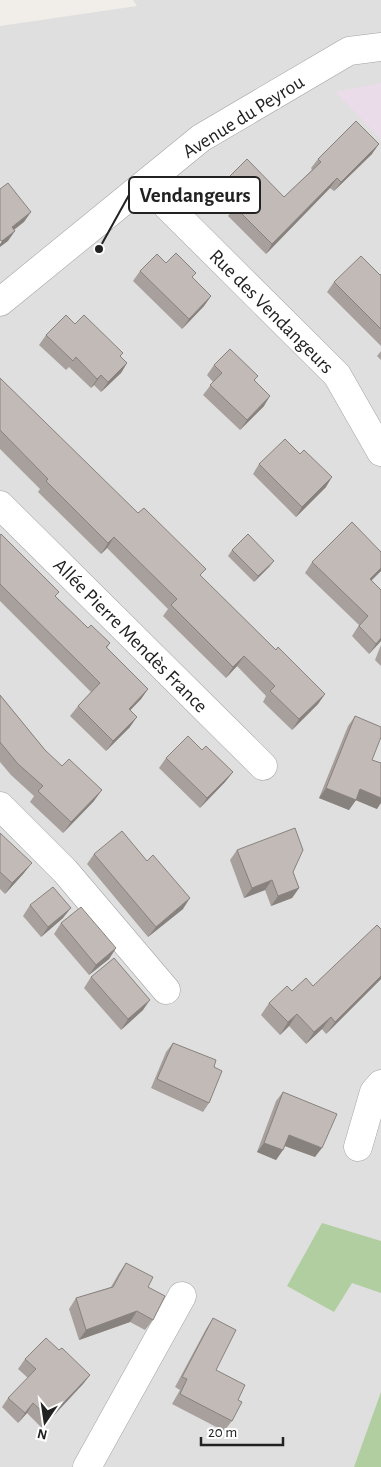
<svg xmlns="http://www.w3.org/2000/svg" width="381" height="1467" font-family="'Alegreya Sans',sans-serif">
<rect width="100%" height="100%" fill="#f1eee9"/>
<path fill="#e0dfdf" d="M133,0H381V1467H0V26L137,6Z"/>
<path fill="#eadce8" d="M381,83V139L335,92Z"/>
<path fill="#b0cea0" d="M322,1223L381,1241V1293L352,1283L334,1312L287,1286Z
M381,1392V1467H354Z"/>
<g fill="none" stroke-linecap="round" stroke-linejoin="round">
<defs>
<path id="minor" d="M145,184L337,375L381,452
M0,302L201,138L349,51L381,47
M0,505L263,766
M0,806L65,871L166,990
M358,1147L374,1092L381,1084
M87,1467L182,1296"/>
</defs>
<use href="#minor" stroke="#a3a3a3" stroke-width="29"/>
<use href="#minor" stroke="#fff" stroke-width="28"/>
</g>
<path fill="#a7a09d" d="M372,154L334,191L330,188L266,254L228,216L238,202L222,187L229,177L284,197L312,170L311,168L318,159Z
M166,263L196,273L192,277L211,296L204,306L182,329L133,281L140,271Z
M381,274V346L327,292L334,282L380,275Z
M75,324L121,357L127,363L121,373L101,392L94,385L91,388L69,367L66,370L39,345L46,335Z
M381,351V360L377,356Z
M214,365L255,380L264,406L240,430L203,395L213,382L207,375Z
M0,378L276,650L325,694L318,704L292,730L263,702L266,696L237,666L226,678L163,616L168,609L107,548L101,554L38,492L40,489L0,449Z
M259,464L326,487L296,517L253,474Z
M0,535L56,597L88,628L110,643L107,648L148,689L141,699L130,710V727L106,751L70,716L78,706L91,692L0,601Z
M232,550L270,566L254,582L228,556Z
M381,552V571L371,580L381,641L369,654L352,636L359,625L305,573L312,562Z
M381,645V666L375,660Z
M0,695L45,750L94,801L63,833L30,802L34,796L11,775L0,762Z
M355,716L372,760L377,809L356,800L349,810L319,798L348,726Z
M202,750L233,772L225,782L200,808L159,768L166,758Z
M0,833L24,873L5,894L0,889Z
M237,850L293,872L299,888L292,898L271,906L265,890L244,898L230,860Z
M94,854L183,909L148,937L87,864Z
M30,905L63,918L41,937L23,916Z
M61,923L116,948L109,959L89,975L54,934Z
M381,929V979L326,1034L322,1029L306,1044L289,1026L280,1035L261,1015L269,1003L292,991L313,986Z
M91,977L143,1010L121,1030L84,988Z
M173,1043L209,1103L203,1112L151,1088L166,1052Z
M283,1092L315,1157L285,1146L276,1160L257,1152L276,1101Z
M126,1263L148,1287L153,1320L145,1330L130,1322L79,1340L69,1309L76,1298L111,1287L119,1273Z
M213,1318L216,1370L238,1400L232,1421L224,1431L172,1404L180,1390L175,1387L206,1329Z
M59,1350L90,1375L83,1384L42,1428L27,1413L18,1423L2,1407L8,1398L28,1378L18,1369L25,1359Z"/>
<path fill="#88827f" d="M379,144L372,154L334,191L341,182Z
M337,178L330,188L266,254L272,244Z
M31,212L24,222L5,237L12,227Z
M15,231L8,241L0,247V244L2,241Z
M211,296L204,306L182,329L189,319Z
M127,363L121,373L101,392L108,382Z
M101,375L94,385L91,388L97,379Z
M270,396L264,406L240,430L247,420Z
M332,477L326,487L296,517L302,507Z
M114,537L107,548L101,554L108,543Z
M274,561L270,566L254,582L258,576Z
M381,568V571L363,589L370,579Z
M381,638V641L369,654L376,644Z
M244,656L237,666L226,678L233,667Z
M148,689L141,699L122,719L129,709Z
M325,694L318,704L292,730L299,719Z
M137,717L130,727L106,751L113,741Z
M233,772L225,782L200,808L207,798Z
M326,788L356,800L349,810L319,798Z
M360,789L381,798V803L377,809L353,799Z
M102,790L94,801L63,833L71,822Z
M32,863L24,873L5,894L12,883Z
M272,880L265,890L244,898L252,888Z
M299,888L292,898L271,906L278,896Z
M190,898L183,909L148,937L156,927Z
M71,908L63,918L41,937L48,927Z
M116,948L109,959L89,975L96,965Z
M381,976V979L326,1034L335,1022Z
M150,1000L143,1010L121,1030L128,1019Z
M297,1014L289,1026L280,1035L288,1022Z
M331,1017L322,1029L306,1044L314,1032Z
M289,1135L322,1148L315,1157L282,1145Z
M264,1143L283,1150L276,1160L257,1152Z
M137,1311L130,1322L79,1340L86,1330Z
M90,1375L83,1384L42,1428L49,1418Z
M33,1403L27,1413L18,1423L25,1413Z"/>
<path fill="#c2bab6" stroke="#88827f" d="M356,121L379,144L341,182L337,178L272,244L234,206L246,194L229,177L247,159L284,197L321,162L318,159Z
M8,183L31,212L12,227L15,231L2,241L0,240V189Z
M176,253L196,273L192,277L211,296L189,319L140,271L157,254L166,263Z
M361,256L380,275L381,274V329L334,282Z
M66,315L75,324L84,315L123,353L120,356L127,363L108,382L101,375L97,379L76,357L73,361L46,335Z
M230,349L258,376L254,380L270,396L247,420L210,385L222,373L214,365Z
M0,378L138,513L144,508L206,569L200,575L276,650L278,647L325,694L299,719L270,691L275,686L244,656L233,667L171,605L177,599L114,537L108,543L46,481L48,479L0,430Z
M285,439L300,454L304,450L332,477L302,507L259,464Z
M352,522L381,552V568L370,579L381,590V638L376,644L359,626L368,616L312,562Z
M1,534L59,592L55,596L88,628L91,625L110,643L106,647L148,689L129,709L137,717L113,741L78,706L100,683L0,584V535Z
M248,534L274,561L258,576L232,550Z
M0,695L45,750L62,766L69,759L102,790L71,822L38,791L43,786L18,764L0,742Z
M355,716L381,727V737L372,760L381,763V798L360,789L356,800L326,788Z
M188,736L202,750L206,746L233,772L207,798L166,758Z
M295,828L303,850L293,872L299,888L278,896L272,880L252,888L237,850Z
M122,831L147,861L153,855L190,898L156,927L94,854Z
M0,833L32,863L12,883L0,872Z
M53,887L71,908L48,927L30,905Z
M81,907L116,948L96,965L61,923Z
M377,925L381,929V976L335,1022L331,1017L314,1032L297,1014L288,1022L269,1003L287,986L292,991L306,978L313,986Z
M114,958L150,1000L128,1019L91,977Z
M173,1043L216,1060L214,1067L222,1071L209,1103L157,1079Z
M283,1092L337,1114L322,1148L289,1135L283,1150L264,1143Z
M126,1263L153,1277L148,1287L165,1296L153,1320L137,1311L86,1330L76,1298L113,1287Z
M213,1318L236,1330L216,1370L245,1385L238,1400L242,1402L232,1421L180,1394L187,1379L182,1377Z
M46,1338L59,1350L62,1348L90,1375L49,1418L33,1403L25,1413L8,1398L36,1369L25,1359Z"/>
<g text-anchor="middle" stroke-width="4" stroke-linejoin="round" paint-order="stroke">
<g font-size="20" fill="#222" stroke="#fff">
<text transform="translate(243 116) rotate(-32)" y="7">Avenue du Peyrou</text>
<text transform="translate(272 311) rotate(45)" y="7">Rue des Vendangeurs</text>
<text transform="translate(131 635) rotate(45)" y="7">Allée Pierre Mendès France</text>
</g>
</g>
<path fill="none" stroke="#222" stroke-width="2" d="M99 249L129 195"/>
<circle fill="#222" stroke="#fff" stroke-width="2" cx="99" cy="249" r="5"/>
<rect fill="#fff" stroke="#222" stroke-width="2" x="129" y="177" width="131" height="36" rx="5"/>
<g font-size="21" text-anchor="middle" font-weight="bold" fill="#222">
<text x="195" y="202">Vendangeurs</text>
</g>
<g transform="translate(45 1422) rotate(193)" stroke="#ffffff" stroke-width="4" paint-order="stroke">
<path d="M0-4L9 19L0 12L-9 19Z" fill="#222222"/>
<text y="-8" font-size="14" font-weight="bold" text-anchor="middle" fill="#222222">N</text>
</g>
<path d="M201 1437v8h82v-8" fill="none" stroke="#222222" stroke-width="2.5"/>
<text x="208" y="1437" font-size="15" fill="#222222" stroke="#ffffff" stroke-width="4" paint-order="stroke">20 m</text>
</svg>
